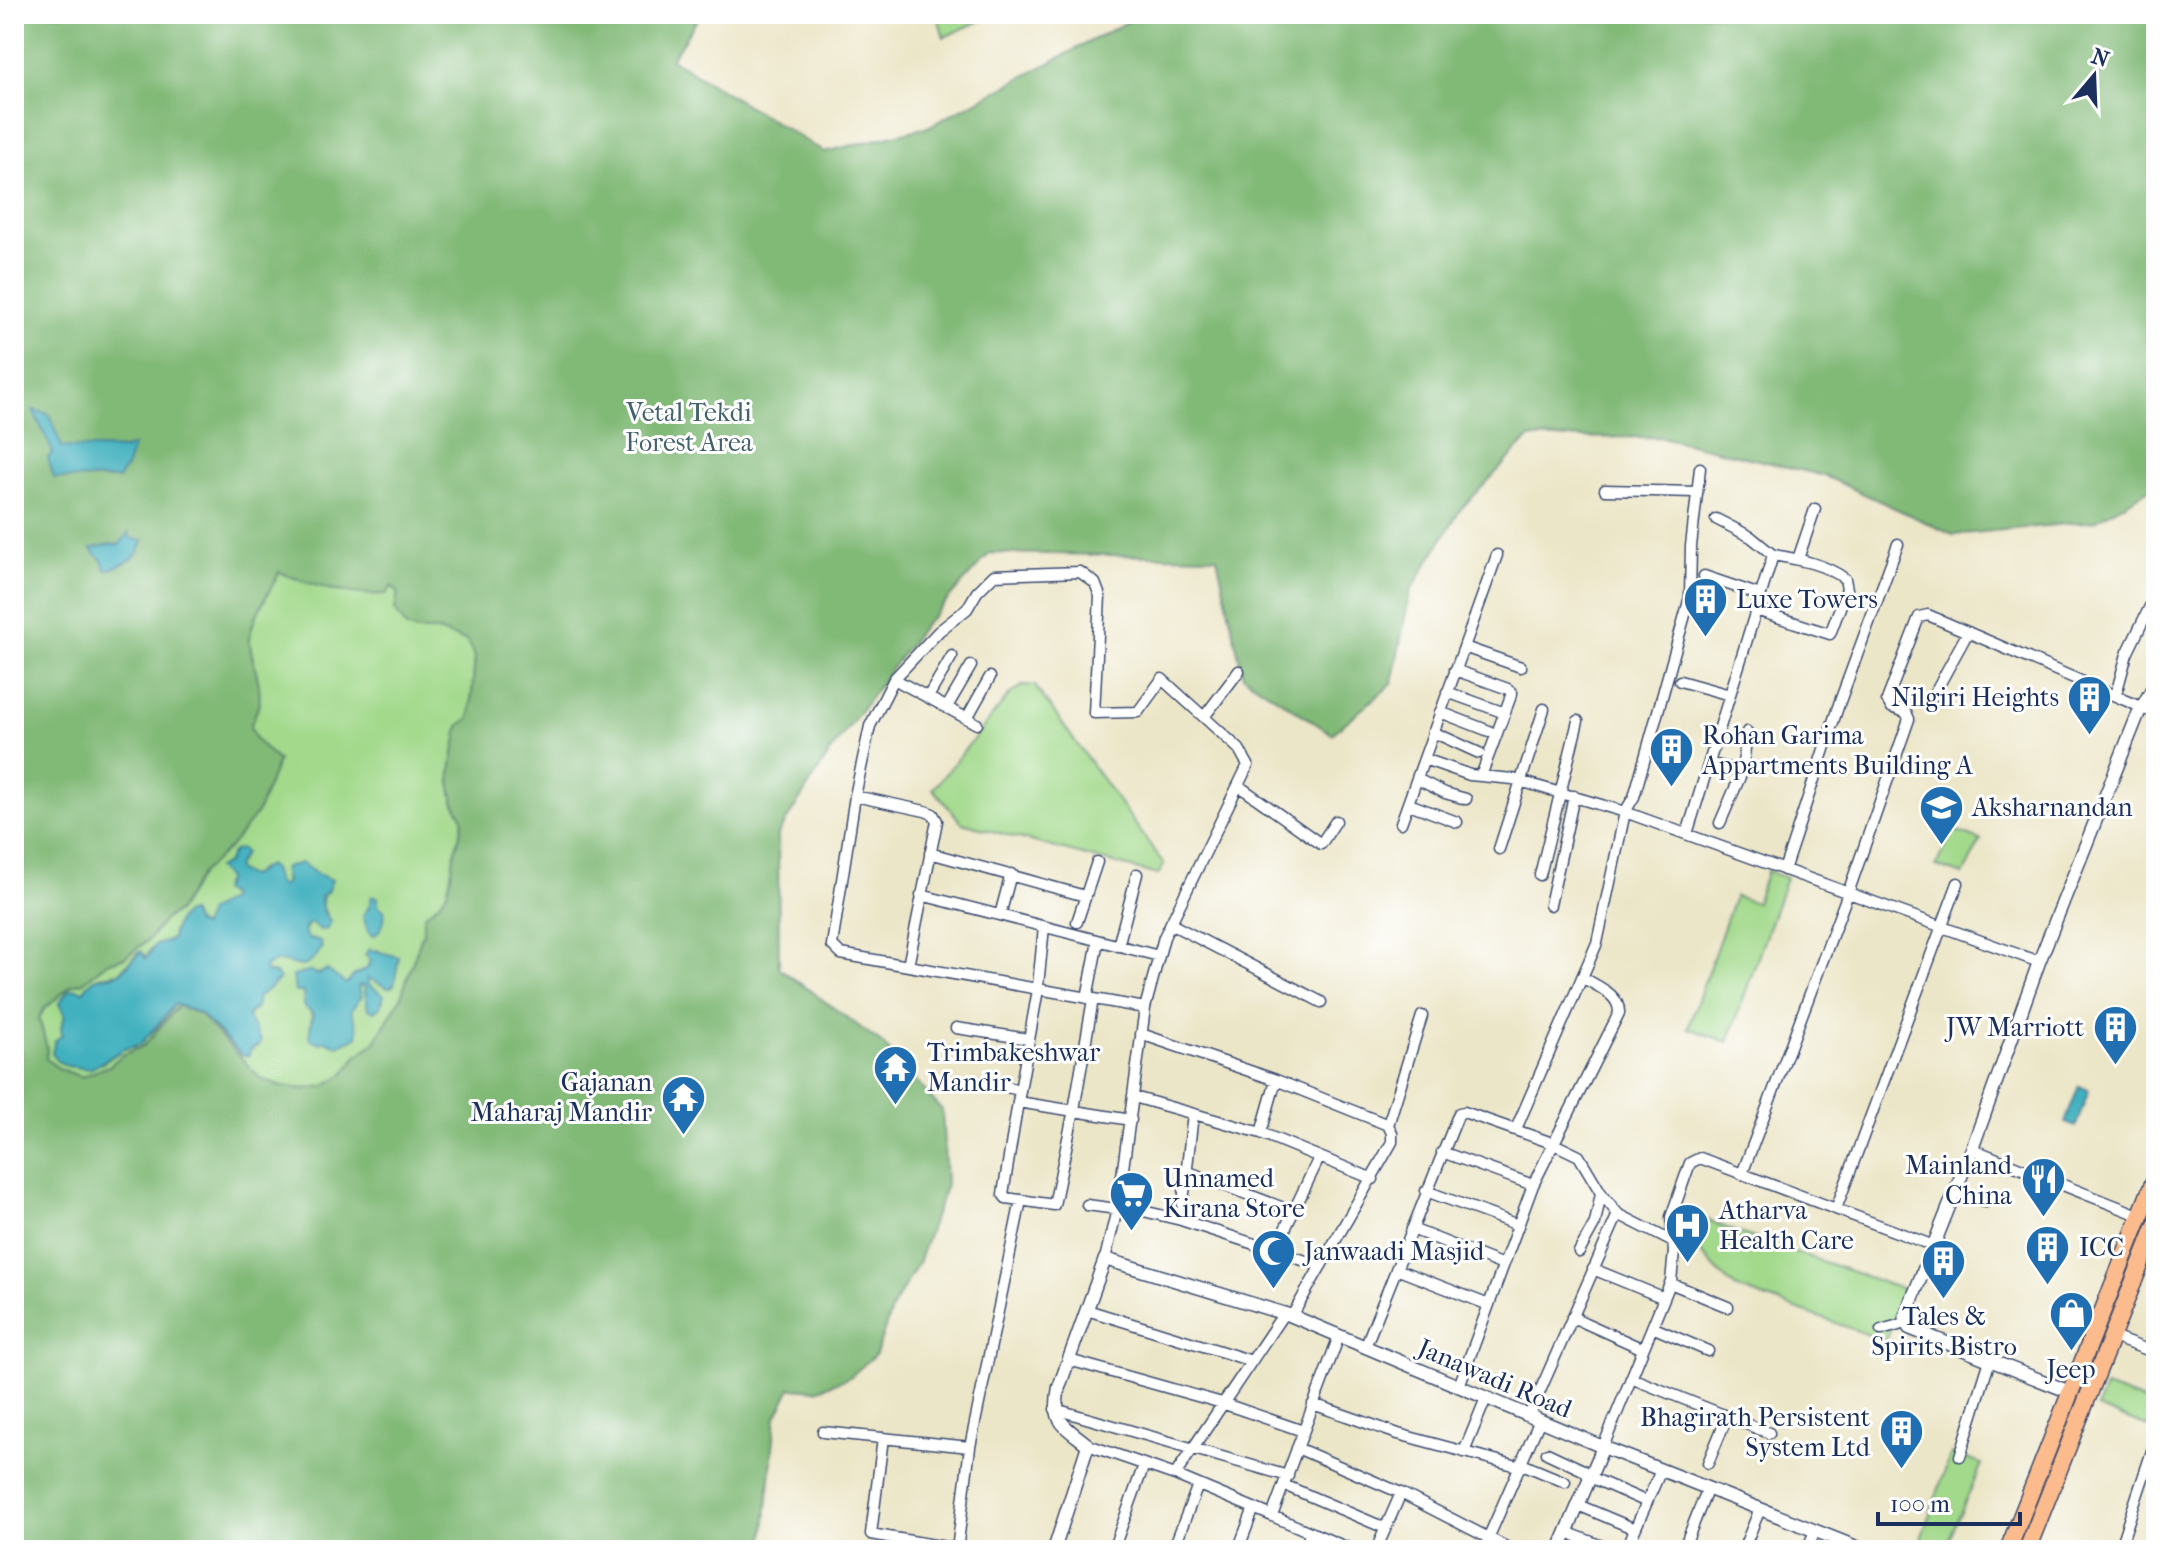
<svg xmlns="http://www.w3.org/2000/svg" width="2170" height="1564" font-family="'IM FELL French Canon',serif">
<rect width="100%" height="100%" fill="#fff"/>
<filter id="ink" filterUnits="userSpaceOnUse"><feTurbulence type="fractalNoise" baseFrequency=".0125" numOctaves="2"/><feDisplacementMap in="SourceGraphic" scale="16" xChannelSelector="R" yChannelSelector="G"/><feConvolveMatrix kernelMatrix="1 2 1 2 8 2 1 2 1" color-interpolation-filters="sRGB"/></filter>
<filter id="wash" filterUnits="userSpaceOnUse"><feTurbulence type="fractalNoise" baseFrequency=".006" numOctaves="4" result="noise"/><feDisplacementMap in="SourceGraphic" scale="32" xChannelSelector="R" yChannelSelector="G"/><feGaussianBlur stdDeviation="1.8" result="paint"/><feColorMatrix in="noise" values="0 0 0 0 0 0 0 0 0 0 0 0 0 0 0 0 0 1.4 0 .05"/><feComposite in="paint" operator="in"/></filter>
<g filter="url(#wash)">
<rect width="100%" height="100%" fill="#ece6c8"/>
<path fill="#a2d98b" stroke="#5e8474" stroke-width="2" fill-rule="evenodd" d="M937,14H995L944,37Z
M279,572L334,591L346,592L391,586L398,592L417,631H438L467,641L475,657L470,718L459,727C454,761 441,786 463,818C462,833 455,847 453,862C448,892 451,897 424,915V929L401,997L375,1042L356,1057L344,1074L324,1086L305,1089L281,1086L261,1079L199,1014L178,1006L144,1046L122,1055L109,1066L81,1077L58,1068L46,1059L47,1048L39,1018L44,1009L72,985L83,982L107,963L125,957L148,940L166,918L177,911L201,874L230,847L257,813L278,761L257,741L250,726C253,719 257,711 259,703C262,681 251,661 250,641C249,621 271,591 279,572ZM244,854L237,865V870L247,876L253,875L262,867L273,869L277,884L284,885L286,877L284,868L301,863L317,874L332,880C322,895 318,903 329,919L308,924L304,932L308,939L320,941L322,948L309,963C305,964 300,966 296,965C280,962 283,955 265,967L266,972L276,974L278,981L257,998L255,1010L247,1015L257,1047L250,1050C226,1034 203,1013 175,1004L159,1026L134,1047L124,1049L101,1064L58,1039L62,1035L61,1027L65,1015L59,1004L69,990L84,991C91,977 105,974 119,973L138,952L144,954L146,959L150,950L159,944L171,940L174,929L191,912L196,924L203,927C205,910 220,908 231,899L222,888L227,879L224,865L230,859ZM378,950C392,958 398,972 393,986L388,988L368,977V984L383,1001L378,1009H368L364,985L358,986L360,993L351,1010L356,1027L332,1044L326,1041L323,1042L310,1029C315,1010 307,996 294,984V979L301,973L331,974L346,984L353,976L368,968L369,959Z
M1024,685L1035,686L1164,864L1158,875L962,823L933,789L1010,694Z
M1953,830L1981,840L1963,875L1936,866Z
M1767,871L1786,878L1728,1042L1688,1028L1735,896L1756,903Z
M1678,1207L1731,1230L1905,1290L1886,1341L1737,1288L1726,1280L1672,1221Z
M2105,1387L2156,1405V1430L2097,1408Z
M1951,1454L1982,1464L1944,1550H1917Z"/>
<path fill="#81b977" stroke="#4e746a" stroke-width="2" fill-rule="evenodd" d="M14,14H701L671,59L824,152L928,127L1142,14H2156V485L2095,521L1953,535L1825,476L1661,437L1529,438L1460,510L1410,592L1392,684L1332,734L1243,676L1217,557L990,553L920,630L829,754L778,834L779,968L883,1044L942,1110L946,1184L918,1263L892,1308L876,1354L850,1377L817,1390L791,1388L776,1417L763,1550H14ZM279,572C313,586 349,597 386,594L392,586L398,592L395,610L406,627L417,631H438L467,641L475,657L470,718L459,726C454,762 441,786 463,818C462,834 455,847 453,862C449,890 449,898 424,915V929L401,997L375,1042L356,1057L344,1074L324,1086L305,1089L281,1086L261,1079L199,1014L178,1006L144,1046L122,1055L109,1066L81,1077L58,1068L46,1059L47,1048L39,1018L44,1009L72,985L83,982L107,963L125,957L148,940L166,918L177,912L201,874L230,847L257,813L278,761L257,741L250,727C253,719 257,711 259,703C262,681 251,662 250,641C249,620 271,592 279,572Z"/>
<path fill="#43b1bf" stroke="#2f708e" stroke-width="2" d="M33,410L49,414L62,447L125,449L133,446L127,466L118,479L54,478L48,458L53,452Z
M129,532L131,539L143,540C138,560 124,564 106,570L102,560L91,549L109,544L119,545Z
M239,849L243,851L244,854L237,864V870L247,876L253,875L268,865L273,869L277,883L281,886L286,882L283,868L302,863L317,874L332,880L327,892L321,896L322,909L330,922L328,929L320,930L311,923L306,926L304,932L308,939L320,941C324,951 313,961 304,966C287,965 281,956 265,967L266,972L276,974L280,979L257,998V1006L247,1015L261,1042L259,1045L250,1050L249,1056L242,1055L199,1013L175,1004L141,1044L124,1049L90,1069L67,1066L57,1061L52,1053L55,1041L62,1035L61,1027L65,1016L59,1003C69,991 68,986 84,991C94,973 103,979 117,974C125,971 135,957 141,951L146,959L155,945L171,940C176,928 175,915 191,912L196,924L202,927L208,912L230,899L229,895L222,891L227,878L217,868L227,863L233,851Z
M372,896L378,897V906L384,910C386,919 382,932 373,936L368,932L363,915L369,907Z
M369,949L399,957L394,985L388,988L368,978V984L384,995L380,1007L374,1011L368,1009L364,985L358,986L362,996L351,1010L358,1030L357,1037L338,1046L326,1041C320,1044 312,1043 309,1036L313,1014L304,1006V992H295L293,976L312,971L316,975L327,970L346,984L353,976L368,968L371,960L365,955Z
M2079,1086L2089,1090L2076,1126L2065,1122Z"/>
</g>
<g filter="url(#ink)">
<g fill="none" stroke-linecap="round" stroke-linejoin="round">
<defs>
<path id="minor" d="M1605,490L1697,492
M1716,519L1751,537L1773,555
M1798,559L1815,509
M1704,576L1760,595
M1464,647L1521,667
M1455,670L1508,689L1512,693L1481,776
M894,679L977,724
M1680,681L1730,695
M1447,692L1505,713
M2116,694L2127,654L2156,594
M1933,696L1968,632
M928,697L952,656
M947,707L971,666
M1440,712L1489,731
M1204,717L1239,671
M967,718L990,677
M1433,732L1479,753
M1424,759L1470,775L1513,779L1625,812L2039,962
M1709,763L1742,772
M1417,779L1445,793L1466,799
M1239,786L1321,844L1336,821
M855,796L925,811L933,814L937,821L908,966
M1409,804L1457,822
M1401,823L1497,555
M1720,823L1742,772L1747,732
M1687,834L1773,555C1797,559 1826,564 1845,579L1847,589L1830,634L1756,610
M1499,849L1544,709
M930,853L1085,896
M1784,870L1839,704L1898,544
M1540,875L1578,721
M921,895L1159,956
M1550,905L1574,796
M1000,915L1011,874
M1077,922L1097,862
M1171,924L1321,1002
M1044,927L1037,995L1018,1102L1131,1120
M1118,946L1137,874
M1087,998L1098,941
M956,1028L1029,1039
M1141,1034L1276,1080L1388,1125L1392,1133V1142L1292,1316
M983,1082L1020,1090
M1134,1097L1261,1133L1373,1179
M1018,1102L1003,1194L1006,1198L1054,1205L1074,1110L1093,999
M1388,1125L1422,1016
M1516,1129L1597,943L1625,812L1634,797L1690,597L1691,546L1700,468
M1261,1133L1276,1080
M1972,1149L2141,1216
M1442,1152L1533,1185
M1186,1171L1294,1212
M1742,1174L1848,893L1909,719L1906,712L1891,707L1887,700L1919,617L1928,615L2141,707L2156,680
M1426,1191L1518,1225
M1955,1191L1985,1202
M1601,1193L1618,1214L1673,1242
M1087,1205L1117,1209
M1118,1205L1181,1220L1321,1266
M1836,1209L1958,883
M1181,1220L1193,1114
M1412,1229L1503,1265
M1275,1250L1319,1158
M1105,1259L1118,1205L1145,1008L1164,937L1248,765L1239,749L1162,679L1138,712L1094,713L1100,596L1095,583L1080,572L994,575L977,592L967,609L939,631L894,679L870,726L855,796L832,945L841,954L1145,1008
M1396,1269L1489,1305
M1593,1269L1664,1298
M1670,1283L1728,1307
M1087,1310L1252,1361
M1572,1317L1643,1349
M1652,1327L1708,1351
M1881,1330L1906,1323
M2118,1339L2156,1353
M1365,1347L1459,1113L1464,1112L1552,1143L1579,1156L1601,1193L1595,1223L1579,1252
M1069,1360L1222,1403L1303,1431
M1631,1378L1769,1433
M1459,1386L1533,1185L1619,1013C1620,994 1596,986 1582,977
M1313,1404L1398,1434L1521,1467
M1055,1409L1288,1476
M1529,1416L1618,1214
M823,1432L970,1447L1021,1200
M883,1438L871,1534L957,1549
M1088,1445L1175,1475L1353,1550
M1603,1447L1671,1281L1674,1252L1671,1217L1690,1163L1700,1158L1934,1246
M1297,1448L1401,1493L1512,1550
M1464,1452L1486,1398
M1547,1453L1583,1470L1590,1477L1647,1502
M1960,1456L1990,1360
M1708,1463L1727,1417
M1522,1464L1565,1482
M1175,1475L1284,1313
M1284,1485L1385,1528
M1578,1505L1635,1529
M1272,1516L1339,1336
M1566,1532L1612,1550
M957,1550L970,1447
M1113,1550L1144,1465
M1173,1550L1198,1485
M1238,1550L1254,1508
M1304,1550L1311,1532
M1376,1550L1401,1493
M1483,1550L1540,1420
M1626,1550L1661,1470
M1683,1550L1708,1488
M1743,1550L1760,1509
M1807,1550L1815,1531
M2119,1550L2156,1439"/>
<path id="tertiary" d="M2070,1392L1909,1328L1905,1317L1972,1149L2039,962L2141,707L2156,712
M1054,1550L1088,1445C1062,1424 1052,1423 1059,1387L1105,1259L1292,1316L1603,1447L1864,1550
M1559,1550L1603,1447"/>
<path id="primary" d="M2008,1550L2156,1176
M2027,1550L2156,1225"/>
</defs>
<use href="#minor" stroke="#3a4a6e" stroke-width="13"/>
<use href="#tertiary" stroke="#3a4a6e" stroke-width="15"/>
<use href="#primary" stroke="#3a4a6e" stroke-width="19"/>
<use href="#minor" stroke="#fff" stroke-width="10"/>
<use href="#tertiary" stroke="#fff" stroke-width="12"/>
<use href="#primary" stroke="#fbbb8c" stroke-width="16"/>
</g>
</g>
<defs>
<symbol id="building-pin" viewBox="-11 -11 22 30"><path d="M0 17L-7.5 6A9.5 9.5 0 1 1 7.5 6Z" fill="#1f6fb2" stroke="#fff"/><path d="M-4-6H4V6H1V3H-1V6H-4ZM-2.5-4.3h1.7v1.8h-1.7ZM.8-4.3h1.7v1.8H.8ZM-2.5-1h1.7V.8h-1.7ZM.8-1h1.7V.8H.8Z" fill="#fff"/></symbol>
<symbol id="school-pin" viewBox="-11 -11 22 30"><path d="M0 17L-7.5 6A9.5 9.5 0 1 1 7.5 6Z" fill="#1f6fb2" stroke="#fff"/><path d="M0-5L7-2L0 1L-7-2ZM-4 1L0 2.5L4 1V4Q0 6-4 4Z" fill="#fff"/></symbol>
<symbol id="temple-pin" viewBox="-11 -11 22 30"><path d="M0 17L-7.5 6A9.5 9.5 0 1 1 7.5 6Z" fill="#1f6fb2" stroke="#fff"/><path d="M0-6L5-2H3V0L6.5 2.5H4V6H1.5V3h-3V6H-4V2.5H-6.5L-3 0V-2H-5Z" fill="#fff"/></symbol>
<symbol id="restaurant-pin" viewBox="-11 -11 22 30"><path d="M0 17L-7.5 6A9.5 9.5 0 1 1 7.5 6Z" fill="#1f6fb2" stroke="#fff"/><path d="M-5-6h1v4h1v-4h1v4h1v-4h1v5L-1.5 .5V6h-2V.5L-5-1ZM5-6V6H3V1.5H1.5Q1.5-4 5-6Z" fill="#fff"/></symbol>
<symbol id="supermarket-pin" viewBox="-11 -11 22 30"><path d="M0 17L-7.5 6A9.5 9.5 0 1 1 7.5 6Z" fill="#1f6fb2" stroke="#fff"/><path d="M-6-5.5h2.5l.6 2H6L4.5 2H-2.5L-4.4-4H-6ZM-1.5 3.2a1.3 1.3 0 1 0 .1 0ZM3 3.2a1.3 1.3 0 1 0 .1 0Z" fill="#fff"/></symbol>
<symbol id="hospital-pin" viewBox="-11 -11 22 30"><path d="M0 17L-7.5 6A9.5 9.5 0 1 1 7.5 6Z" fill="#1f6fb2" stroke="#fff"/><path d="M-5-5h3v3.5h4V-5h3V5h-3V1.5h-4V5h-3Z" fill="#fff"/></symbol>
<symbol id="mosque-pin" viewBox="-11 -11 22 30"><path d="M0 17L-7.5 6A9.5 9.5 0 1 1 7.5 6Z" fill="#1f6fb2" stroke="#fff"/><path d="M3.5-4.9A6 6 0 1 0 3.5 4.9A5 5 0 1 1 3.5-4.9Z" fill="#fff"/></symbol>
<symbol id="shop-pin" viewBox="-11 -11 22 30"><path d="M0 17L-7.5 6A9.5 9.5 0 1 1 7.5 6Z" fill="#1f6fb2" stroke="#fff"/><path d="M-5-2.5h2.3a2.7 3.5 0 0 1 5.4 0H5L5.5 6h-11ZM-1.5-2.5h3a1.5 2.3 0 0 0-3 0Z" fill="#fff"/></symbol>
</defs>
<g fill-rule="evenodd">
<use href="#building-pin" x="1680" y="574" width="51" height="69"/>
<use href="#building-pin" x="2064" y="672" width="51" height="69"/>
<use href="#building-pin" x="1646" y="724" width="51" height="69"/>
<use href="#school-pin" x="1916" y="782" width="51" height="69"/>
<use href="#building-pin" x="2090" y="1002" width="51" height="69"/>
<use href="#temple-pin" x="870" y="1042" width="51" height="69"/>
<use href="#temple-pin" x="658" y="1072" width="51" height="69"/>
<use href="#restaurant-pin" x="2018" y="1154" width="51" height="69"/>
<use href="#supermarket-pin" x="1106" y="1168" width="51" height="69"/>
<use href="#hospital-pin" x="1662" y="1200" width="51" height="69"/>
<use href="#building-pin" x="2022" y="1222" width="51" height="69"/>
<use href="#mosque-pin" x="1248" y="1226" width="51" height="69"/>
<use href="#building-pin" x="1918" y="1236" width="51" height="69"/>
<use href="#shop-pin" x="2046" y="1288" width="51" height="69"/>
<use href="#building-pin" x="1876" y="1406" width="51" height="69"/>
</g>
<g text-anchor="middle" stroke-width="6" stroke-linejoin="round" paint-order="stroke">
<g font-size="26" fill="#44626c" stroke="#fff">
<text x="689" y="421">Vetal Tekdi<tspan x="689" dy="30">Forest Area</tspan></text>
</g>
<g font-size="26" fill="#1b2f5e" stroke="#fff" text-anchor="start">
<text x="1736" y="608">Luxe Towers</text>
<text x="2059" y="706" text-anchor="end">Nilgiri Heights</text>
<text x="1702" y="744">Rohan Garima<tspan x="1702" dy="30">Appartments Building A</tspan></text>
<text x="1972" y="816">Aksharnandan</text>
<text x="2084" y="1036" text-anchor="end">JW Marriott</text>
<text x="927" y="1061">Trimbakeshwar<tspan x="927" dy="30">Mandir</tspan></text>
<text x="652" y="1091" text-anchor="end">Gajanan<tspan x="652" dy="30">Maharaj Mandir</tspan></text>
<text x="2012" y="1174" text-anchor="end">Mainland<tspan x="2012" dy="30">China</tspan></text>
<text x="1163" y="1187">Unnamed<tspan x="1163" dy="30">Kirana Store</tspan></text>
<text x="1719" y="1219">Atharva<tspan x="1719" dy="30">Health Care</tspan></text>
<text x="2079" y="1256">ICC</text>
<text x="1304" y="1260">Janwaadi Masjid</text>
<text x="1944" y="1325" text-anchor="middle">Tales &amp;<tspan x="1944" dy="30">Spirits Bistro</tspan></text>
<text x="2071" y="1378" text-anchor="middle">Jeep</text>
<text x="1870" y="1426" text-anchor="end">Bhagirath Persistent<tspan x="1870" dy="30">System Ltd</tspan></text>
</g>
<g font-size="26" fill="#1b2f5e" stroke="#fff">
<text transform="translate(1495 1378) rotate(23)" y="9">Janawadi Road</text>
</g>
</g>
<rect width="2170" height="1564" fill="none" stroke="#fff" stroke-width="48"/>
<g transform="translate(2094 76) rotate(19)" stroke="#ffffff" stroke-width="6" paint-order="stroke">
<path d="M0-6L14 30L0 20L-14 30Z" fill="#1b2f5e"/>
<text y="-12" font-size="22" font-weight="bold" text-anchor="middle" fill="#1b2f5e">N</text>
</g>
<path d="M1878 1512v12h142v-12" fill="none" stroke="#1b2f5e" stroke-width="4"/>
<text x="1890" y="1512" font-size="24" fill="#1b2f5e" stroke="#ffffff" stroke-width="6" paint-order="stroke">100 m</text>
</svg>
